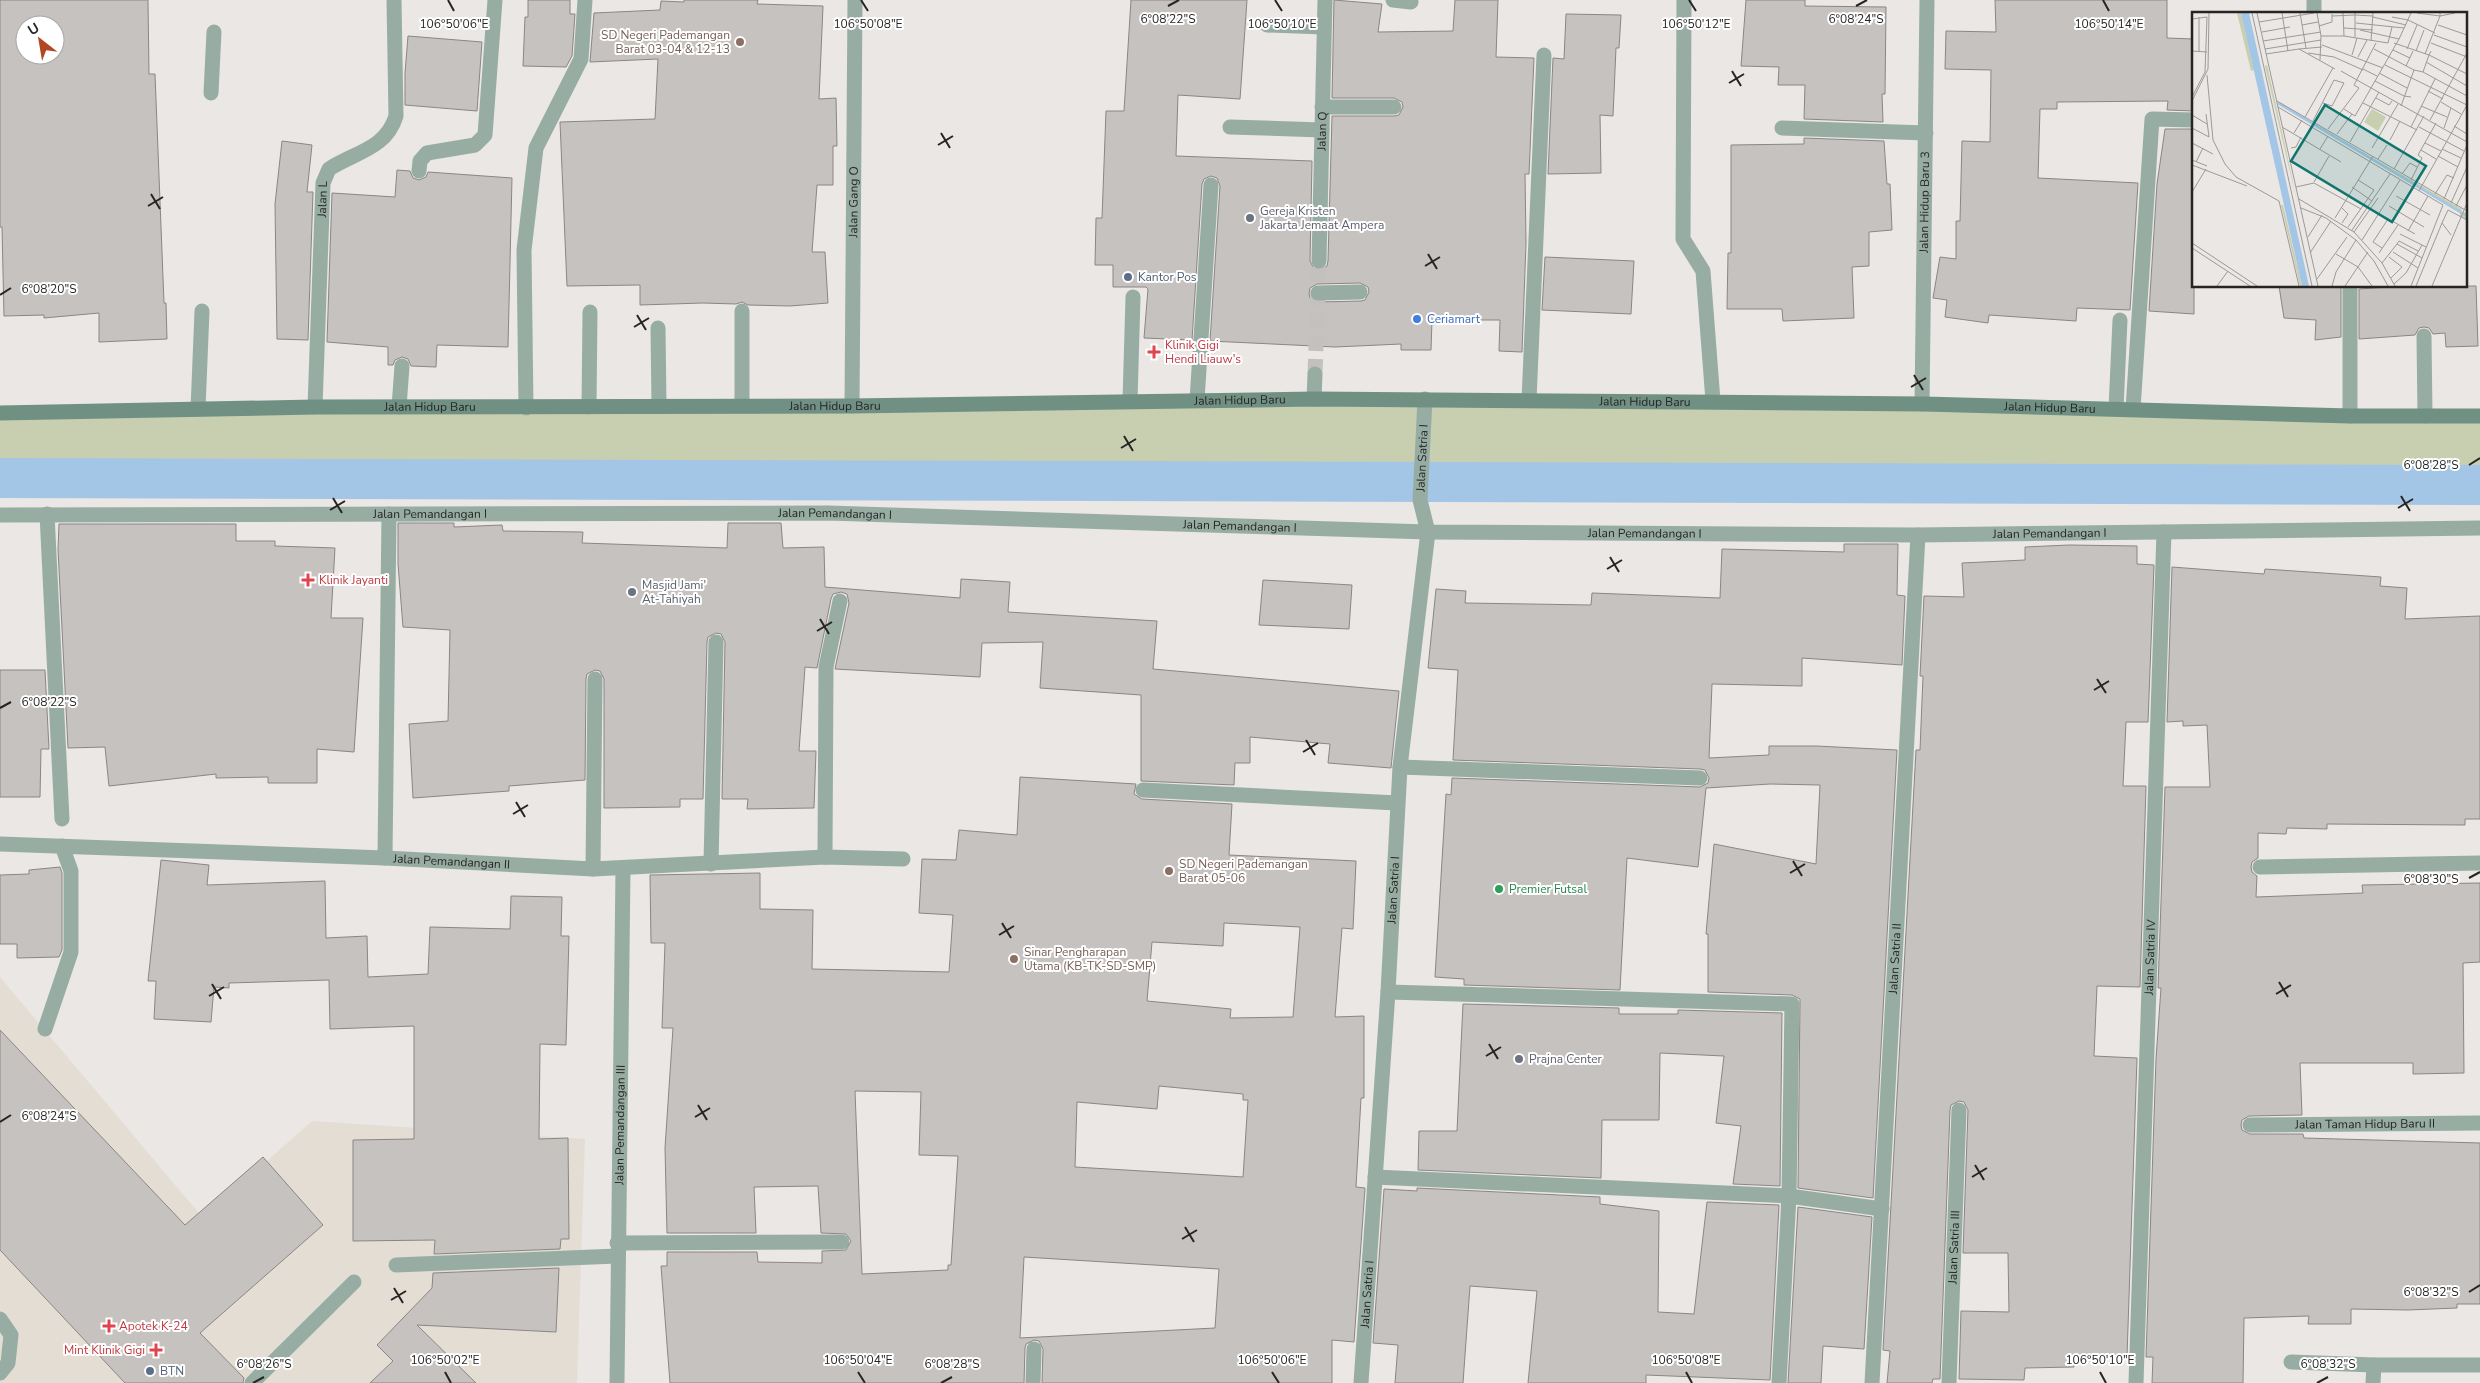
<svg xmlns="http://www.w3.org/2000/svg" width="2480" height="1383" font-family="'Nunito Sans',sans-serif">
<rect width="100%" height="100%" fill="#eae7e5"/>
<path fill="#e4ddd4" d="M0,977L203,1218L312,1121L585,1139L577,1383H0Z"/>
<path fill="#c8cfb0" d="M1005,401L2480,414V485L1522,482C1236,489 951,482 665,478C444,476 222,478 0,477V413Z"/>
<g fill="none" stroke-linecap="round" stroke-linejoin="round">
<path stroke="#a3c5e6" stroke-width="40" d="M0,478L2480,485"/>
</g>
<path fill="#c5c2c0" stroke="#8a8685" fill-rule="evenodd" d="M0,0H148L149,74H155L164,303H166L167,339L99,342V313L44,318V315L4,316L2,227H0ZM25,25H55V55H25Z
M528,0H570V14H575L572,56L566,67L523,66L525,17H528Z
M684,0H758L757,4L823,6L819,99L836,98L837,146H833V185H817L812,252H825L828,303L790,306L748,305L742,302L736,304L703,303L640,305V285L567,286L560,122L655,119L658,59L590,62L594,13L660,10L661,1L684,2Z
M1131,0H1247L1240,99L1178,95L1176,156L1312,161L1310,261L1314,269L1319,270L1327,266L1328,261L1332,116H1394L1399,115L1403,107L1402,102L1394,98H1332L1334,0L1382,4L1378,32L1453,31L1455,0H1498L1496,57L1534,58L1529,174H1525L1526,243L1522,352L1499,351L1500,320H1432L1431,350H1401V344L1335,347L1210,341L1220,186L1217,178L1211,176L1204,179L1202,184L1192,340L1144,338L1148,289L1146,287H1113V265H1095L1096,218H1102L1106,111H1124ZM1360,283L1368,287L1369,292L1365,300L1361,301L1318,302L1310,298L1309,294L1310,288L1317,284Z
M1746,0H1805V6L1886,7L1885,94H1882L1883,122L1804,119L1805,85H1778L1779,67L1741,66Z
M1995,0H2167V38L2194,39V111L2167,110L2168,101L2057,102V109H2040L2038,178L2138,183L2130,310L2077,308L2076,321L1989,315L1988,323L1945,317L1947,300L1933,298L1940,257L1956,259V221H1960L1962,141L1990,142L1991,70L1945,69L1946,31L1996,32Z
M1566,14L1621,15L1619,48H1616L1613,116L1600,115L1601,173L1548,174L1553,58L1564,59Z
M408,36L482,42L477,111L405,105V73Z
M2165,129H2194V314L2149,311L2157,184Z
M1804,138L1884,141L1887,184H1890L1892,230L1869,232V266L1852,267L1854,318L1783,321L1782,309H1727L1728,253H1731V145L1804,144Z
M282,141L312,145L307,192H313L308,340L277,339L275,204Z
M397,170L410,171L413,178L419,180L426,177L428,172L512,178L508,347L437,345L436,367L411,366L408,359L402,357L395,360L393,365H388V347L327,342L332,193L395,197Z
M1545,257L1634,261L1631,314L1542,310Z
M2279,286H2341V337L2315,340L2316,320L2284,318Z
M2404,286H2476L2478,346L2446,347L2445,333L2433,334L2429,328L2424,327L2419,328L2415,335L2359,339V289Z
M398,523H454V527L502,525L503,531L583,532L582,543L727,548L728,523H781L783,548L824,547L825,587L960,598L961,579L1010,582L1008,612L1157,621L1153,669L1399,691L1391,768L1328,763L1330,744L1250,737V763H1235L1234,785L1141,781V695L1040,688L1043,642L982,643L980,677L835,669L849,603L847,594L841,592L833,594L831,599L817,668L805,667L799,751H816L814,808L747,809L748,799H722L725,642L721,634L716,633L708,637L707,642L703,799H680V807L604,808V679L600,671L595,670L587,674L586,679L585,780L509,786V791L413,798L409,724L448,721L450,630L403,627L398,564Z
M59,524H236V541H275V546L335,548L331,618H363L354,752L317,749V783H268V777L216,778V774L109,786L105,747L68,748L58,549Z
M1844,544H1898L1897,595L1905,596L1902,665L1802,658V686L1712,684L1709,758L1769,755V746H1816L1897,750L1873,1198L1798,1188L1800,999L1792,995L1708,992V934H1706L1714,844L1816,864L1820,785L1770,784L1706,788L1698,867L1627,858L1620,990L1464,985V979L1435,977L1446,794L1451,795L1452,778L1700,787L1708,783L1709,778L1705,770L1700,769L1453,760L1458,670L1428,668L1436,589L1466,591L1465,603L1591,605L1592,593L1720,598L1722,549L1844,552Z
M2069,545L2137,546V564L2154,565L2148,722H2126L2123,786H2146L2140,987L2097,986L2094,1056L2137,1058L2127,1357L2073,1358L2074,1367L2025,1368L2024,1380L1959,1379L1961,1311L2009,1312L2008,1253H1963L1968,1110L1964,1102L1959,1101L1951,1105L1950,1110L1940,1379H1933L1932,1383H1887L1890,1351L1883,1350L1916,750H1920L1923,676H1920L1924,596L1964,597L1962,563L2025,560V547Z
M2172,567L2264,574L2265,569L2381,577L2380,586L2407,588L2405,619L2480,616V819H2465V825L2327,824V829L2287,828L2286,834L2258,833V858L2252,862L2251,867L2252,872L2257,876L2256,897L2363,893L2362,885L2480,883V962L2463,963L2464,1073L2413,1074V1063H2300L2302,1115L2249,1116L2242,1120L2241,1125L2242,1130L2250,1134H2303L2304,1138L2480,1143V1304H2457V1308L2408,1310L2351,1309V1324H2308L2309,1316L2244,1318L2243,1383H2152L2153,1357H2146L2156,1059L2161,988H2158L2165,787H2210L2207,725L2183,726V721L2167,722Z
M1263,580L1352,585L1349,629L1259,625Z
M0,670H45L49,749H41L40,797H0Z
M1020,777L1136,784L1134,794L1142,799L1232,804L1229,855L1356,861L1353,929L1342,928L1335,1017L1364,1016V1098H1361L1356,1187L1365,1188L1354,1342L1332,1340V1383H1042L1043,1349L1039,1341L1034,1340L1026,1344L1025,1348L1024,1383H670L661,1266H667V1252H757L758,1262L822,1263V1251L846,1250L851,1241L846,1234L821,1233L818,1186L754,1187L756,1233H667L665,1148L673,1028H662L665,943H651L650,875L760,873V909L813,910L812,969L949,972L953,915L919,913L922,859L956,860L959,830L1017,835ZM1224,923L1300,927L1293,1017L1230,1018L1231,1009L1147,1001L1152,942L1223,946ZM1159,1086L1243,1094V1100H1248L1243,1177L1075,1167L1077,1102L1157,1109ZM855,1091L921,1092L919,1155L958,1156L951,1265H948V1270L862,1274ZM1024,1257L1219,1269L1215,1328L1020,1338Z
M161,860L209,865L207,885L325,881L326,938L367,936L368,977L428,974L430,927L510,929L511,896L562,897L561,936H569L566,1045L540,1044L539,1139L568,1138L569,1239H561L560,1249L434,1254L435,1240L353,1241V1140L414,1139V1026L330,1029L329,980L229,983V988L214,987L211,1022L154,1019L156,981H148Z
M60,867L62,873V950L59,957L17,958V944H0V875L29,874V870Z
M1463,1004L1619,1008V1014H1678V1010L1782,1013L1780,1186L1733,1184L1741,1126L1716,1123L1724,1056L1660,1053L1659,1120H1602L1601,1178L1418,1170L1419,1131H1457Z
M0,1030L185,1225L263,1157L323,1225L200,1333L244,1378L243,1383H125L0,1250Z
M1417,1188L1600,1197V1204L1659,1211L1658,1312L1694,1314L1707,1202L1779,1205L1770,1380L1646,1375V1383H1528L1537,1291L1470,1286L1463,1383H1395L1398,1345L1373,1343L1384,1189L1417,1191Z
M1798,1207L1872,1217L1864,1349L1823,1346L1821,1383H1788Z
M559,1268L556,1332L417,1325L476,1383H370L393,1361L377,1345L432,1288L433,1273Z"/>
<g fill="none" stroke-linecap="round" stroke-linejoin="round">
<path stroke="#c3c0be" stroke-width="15" stroke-dasharray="15 8" stroke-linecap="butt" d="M1315,374L1319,261"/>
<path stroke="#97ada4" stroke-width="15" d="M1684,0L1683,239L1703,271L1713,401
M1267,25L1324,27
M211,93L214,32
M1230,127L1322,130
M419,171L420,161L427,153L475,145L485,135L495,0
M742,311V406
M658,328L659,406
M2424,336L2425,416
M1197,400L1211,185
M1130,401L1133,297
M399,407L402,366
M589,407L590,312
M198,409L202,311
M2116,409L2120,320
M1143,790L1397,803
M396,1265L617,1256
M0,1319L11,1335L8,1363L0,1373
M252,1383L354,1282
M1033,1383L1034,1349"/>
<g stroke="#97ada4" stroke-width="15">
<path d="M1393,0L1411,2"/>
<path d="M2314,0V14"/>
<path d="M1322,107H1394"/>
<path d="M1782,128L1926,133"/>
<path id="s1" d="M1319,261L1325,0"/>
<path d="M2350,286V416"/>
<path d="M1318,293L1360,292"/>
<path d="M1314,399L1315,374"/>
<path d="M1529,400L1544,55"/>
<path id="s2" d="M1922,404L1927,0"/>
<path id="s3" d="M852,406L855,0"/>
<path id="s4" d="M315,407L323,183L329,169C355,152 386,149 396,116L394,0"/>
<path d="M526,408L524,250L536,148L581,59L585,0"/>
<path d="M2133,409L2152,119L2194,120"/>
<path d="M47,514L62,819"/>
<path id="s5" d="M0,515L828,513L1428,532L1918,535L2480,528"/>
<path d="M1400,767L1700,778"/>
<path id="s6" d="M0,844L385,858L593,869L825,857L903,859"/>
<path d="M825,857L826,667L840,601"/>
<path d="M385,858L389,514"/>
<path d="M711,864L716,642"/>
<path d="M2260,867L2480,863"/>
<path d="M593,869L595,679"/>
<path d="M1388,992L1792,1004L1789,1196L1779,1383"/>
<path d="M45,1029L71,952V871L62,846"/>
<path id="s7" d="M2250,1125L2480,1123"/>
<path d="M1375,1177L1789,1196L1882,1209"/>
<path d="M617,1243L842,1242"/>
<path d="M2291,1362L2374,1365H2480"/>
<path id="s8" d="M617,1383L623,869"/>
<path id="s9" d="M1361,1383L1388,992L1400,767L1428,532L1420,500L1425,399"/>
<path id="s10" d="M1872,1383L1918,535"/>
<path id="s11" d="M1949,1383L1959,1110"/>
<path id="s12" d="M2136,1383L2164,532"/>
<path d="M2373,1383L2374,1365"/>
</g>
<path stroke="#709084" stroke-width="15" id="s13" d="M0,413L315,407L852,406L1314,399L1924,404L2350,416H2480"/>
</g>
<path fill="none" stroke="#262524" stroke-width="2" d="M448,0L454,11M861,0L868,11M1275,0L1282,11M1689,0L1696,11M2103,0L2109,11M1168,6L1179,0M1856,6L1867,0M1732,71L1741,86M1729,83L1744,74M941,133L950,148M938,145L953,136M151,194L160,209M148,206L163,197M1428,254L1437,269M1425,266L1440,257M0,295L11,288M637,315L646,330M634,327L649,318M1914,375L1923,390M1911,387L1926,378M1124,436L1133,451M1121,448L1136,439M2469,465L2480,458M2401,496L2410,511M333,498L342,513M2398,508L2413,499M330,510L345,501M1610,557L1619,572M1607,569L1622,560M820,619L829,634M817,631L832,622M2097,679L2106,693M2094,690L2109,681M0,708L11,702M1306,740L1315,755M1303,752L1318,743M516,802L525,817M513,814L528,805M1793,861L1802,876M1790,873L1805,864M2469,878L2480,872M1002,923L1011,938M999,935L1014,926M2279,982L2288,997M212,984L221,999M2276,994L2291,985M209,996L224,987M1489,1044L1498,1059M1486,1056L1501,1047M698,1105L707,1120M695,1117L710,1108M0,1122L11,1115M1975,1165L1984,1180M1972,1177L1987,1168M1185,1227L1194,1242M1182,1239L1197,1230M394,1288L403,1303M2469,1292L2480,1285M391,1300L406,1291M445,1372L451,1383M858,1372L865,1383M1272,1372L1279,1383M1686,1372L1692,1383M2100,1372L2106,1383M253,1383L264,1377M941,1383L952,1377M2317,1383L2328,1377"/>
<g fill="#8d6e63" stroke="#fff" stroke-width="2">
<circle cx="740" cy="42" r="5"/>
<circle cx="1169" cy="871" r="5"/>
<circle cx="1014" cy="959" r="5"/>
</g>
<g fill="#6b7280" stroke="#fff" stroke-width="2">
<circle cx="1250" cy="218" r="5"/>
<circle cx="632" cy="592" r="5"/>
<circle cx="1519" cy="1059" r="5"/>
</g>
<g fill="#5c6f8a" stroke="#fff" stroke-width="2">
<circle cx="1128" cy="277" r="5"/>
<circle cx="150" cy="1371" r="5"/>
</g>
<circle fill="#3f7fe0" stroke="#fff" stroke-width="2" cx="1417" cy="319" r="5"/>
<g fill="#e0444e" stroke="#fff" stroke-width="2">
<path d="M1151.5 344.5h5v5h5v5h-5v5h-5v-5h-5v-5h5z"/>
<path d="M305.5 572.5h5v5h5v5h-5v5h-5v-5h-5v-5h5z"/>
<path d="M106.5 1318.5h5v5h5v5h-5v5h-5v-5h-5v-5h5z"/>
<path d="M153.5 1342.5h5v5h5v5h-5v5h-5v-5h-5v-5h5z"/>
</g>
<circle fill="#2e9e5b" stroke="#fff" stroke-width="2" cx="1499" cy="889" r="5"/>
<g text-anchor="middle" stroke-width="4" stroke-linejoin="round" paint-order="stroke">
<g font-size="12" fill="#785e54" stroke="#fff" text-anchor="start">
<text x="730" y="39" text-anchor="end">SD Negeri Pademangan<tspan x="730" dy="14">Barat 03-04 &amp; 12-13</tspan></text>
<text x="1179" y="868">SD Negeri Pademangan<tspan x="1179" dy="14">Barat 05-06</tspan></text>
<text x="1024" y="956">Sinar Pengharapan<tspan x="1024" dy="14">Utama (KB-TK-SD-SMP)</tspan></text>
</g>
<g font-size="12" fill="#262524" stroke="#fff">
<text dy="4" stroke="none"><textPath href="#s1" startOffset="130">Jalan Q</textPath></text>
<text dy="4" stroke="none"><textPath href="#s4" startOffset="208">Jalan L</textPath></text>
<text dy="4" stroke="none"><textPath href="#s2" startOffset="202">Jalan Hidup Baru 3</textPath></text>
<text dy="4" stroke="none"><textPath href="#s3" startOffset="204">Jalan Gang O</textPath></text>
<text dy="4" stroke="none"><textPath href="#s13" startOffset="1240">Jalan Hidup Baru</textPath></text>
<text dy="4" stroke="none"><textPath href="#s13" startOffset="1645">Jalan Hidup Baru</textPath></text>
<text dy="4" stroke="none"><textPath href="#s13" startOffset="835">Jalan Hidup Baru</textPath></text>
<text dy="4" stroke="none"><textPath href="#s13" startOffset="430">Jalan Hidup Baru</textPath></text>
<text dy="4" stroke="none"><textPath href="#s13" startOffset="2050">Jalan Hidup Baru</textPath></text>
<text dy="4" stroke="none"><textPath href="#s9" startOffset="929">Jalan Satria I</textPath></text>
<text dy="4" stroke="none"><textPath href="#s5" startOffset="430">Jalan Pemandangan I</textPath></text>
<text dy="4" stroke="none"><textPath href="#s5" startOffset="835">Jalan Pemandangan I</textPath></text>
<text dy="4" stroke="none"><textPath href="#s5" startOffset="1240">Jalan Pemandangan I</textPath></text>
<text dy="4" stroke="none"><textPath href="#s5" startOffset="1645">Jalan Pemandangan I</textPath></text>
<text dy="4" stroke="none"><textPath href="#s5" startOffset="2050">Jalan Pemandangan I</textPath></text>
<text dy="4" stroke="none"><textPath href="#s6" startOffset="452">Jalan Pemandangan II</textPath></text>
<text dy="4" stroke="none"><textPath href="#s9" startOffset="494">Jalan Satria I</textPath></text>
<text dy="4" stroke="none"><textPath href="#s12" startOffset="426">Jalan Satria IV</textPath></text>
<text dy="4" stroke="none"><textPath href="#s10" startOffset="425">Jalan Satria II</textPath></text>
<text dy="4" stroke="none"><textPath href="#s7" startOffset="115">Jalan Taman Hidup Baru II</textPath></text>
<text dy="4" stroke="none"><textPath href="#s8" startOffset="258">Jalan Pemandangan III</textPath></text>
<text dy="4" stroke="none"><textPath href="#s11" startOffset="136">Jalan Satria III</textPath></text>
<text dy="4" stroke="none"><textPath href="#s9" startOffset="89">Jalan Satria I</textPath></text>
</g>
<g font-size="12" fill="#5b616d" stroke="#fff" text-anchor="start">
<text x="1260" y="215">Gereja Kristen<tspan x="1260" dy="14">Jakarta Jemaat Ampera</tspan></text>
<text x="642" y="589">Masjid Jami'<tspan x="642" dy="14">At-Tahiyah</tspan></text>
<text x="1529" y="1063">Prajna Center</text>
</g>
<g font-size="12" fill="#4e5e75" stroke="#fff" text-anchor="start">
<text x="1138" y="281">Kantor Pos</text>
<text x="160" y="1375">BTN</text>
</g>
<g font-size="12" fill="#366cbe" stroke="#fff" text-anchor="start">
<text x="1427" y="323">Ceriamart</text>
</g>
<g font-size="12" fill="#be3a42" stroke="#fff" text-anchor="start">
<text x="1165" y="349">Klinik Gigi<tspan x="1165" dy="14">Hendi Liauw's</tspan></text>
<text x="319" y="584">Klinik Jayanti</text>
<text x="119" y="1330">Apotek K-24</text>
<text x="145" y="1354" text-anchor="end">Mint Klinik Gigi</text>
</g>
<g font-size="12" fill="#27864d" stroke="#fff" text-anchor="start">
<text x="1509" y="893">Premier Futsal</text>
</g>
</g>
<g transform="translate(2192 12)">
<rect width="275" height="275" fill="#eae7e5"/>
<path d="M45,1H49L62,58L59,59ZM75,53L93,133L105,190L73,54ZM85,91L270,197L269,201L275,200V208L268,204V201ZM180,97L194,105L186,119L172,110ZM89,193H91L110,274H108Z" fill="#c8cfb0"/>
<path d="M49,1H57L117,274H110Z" fill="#a3c5e6"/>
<path fill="none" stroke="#a3c5e6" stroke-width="2.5" d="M86,91L275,204"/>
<path fill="none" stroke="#9c9998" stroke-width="1" d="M60,1L120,274M65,1L126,274M90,1L96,39M108,1L114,36M125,1L129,24L128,48M151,1L152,24M163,1V25M225,1L248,4V1M163,3L181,4M140,4L163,3M7,5V40M181,5L214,13M200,5L216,8L243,21M0,7L15,5L13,60L0,85M67,10L122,1M164,11L212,16M110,13L126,10M246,13L275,23M127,14L140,10V2M152,16L181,18M168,18L207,27M70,20L98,15M242,23L275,35M129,24H152L196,31M71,29L129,20M179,29L181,1M196,31L200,15M202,31L237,43L231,60L275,84M239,31L275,45M130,33L191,56M73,37L129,28M107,37L130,35M182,37L222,58M215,37L225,13M201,38L218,46M0,39L15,40M224,39L232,18M239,39L237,43L275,62M116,41L142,45L171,58M74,42L107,37L143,57M233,42L248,4L263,1M160,43L165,26M166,45L175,28M234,50L275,74M193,53L275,93M214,54L221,39M171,57L185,64M149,59L275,130M187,61L215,76M15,63L21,128L33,152L44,165L87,189L107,274M183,69L212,84L219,85M236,79L251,87M184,86L197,93L200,89M0,89L16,57L17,1M85,89L275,199M249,90L269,102M171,91L225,118M209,94L222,58L231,60M229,94L255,105M86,95L251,193L219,274M152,97L163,104L207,27L219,1M0,103L15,112M113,105L141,56M238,108L275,41M121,109L142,68L152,71L140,94L131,91M262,114L275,122M90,115L149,150M219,115L243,67M227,115L272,139M0,116L17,125L14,102M252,116L259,96M136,117L167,76L162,73L184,31M102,121L110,108M145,122L160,102M198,128L208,109M158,130L187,80M0,131L21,142M233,131L249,139M99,136L104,135L109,125M180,136L206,92M128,137L136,124M250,137L269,146M229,138L244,147M246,144L266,155M186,147L195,133M0,148L15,154M4,150L11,136M0,153L55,174M202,157L232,104M210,162L218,151L225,155M219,168L230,146L226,143L244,111M122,170L137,144M104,175L122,171L169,197M160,175L180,189M227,179L275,93M0,180L14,157M243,182L255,163L262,166M204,184L238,203M107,187L162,220L190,251L203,274M252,187L275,133M259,191L275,155M197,194L232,215M264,194L275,173M149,195L156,202L150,211M109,196L134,206L164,228L182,249L196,274M193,205L223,222M143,206L181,144M250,211L256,198L275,208M156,215L182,178L166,168M160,218L198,162M216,219L236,184M162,220L186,186M208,222L234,235M116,225L130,203M170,228L208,168M0,231L65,274M205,232L207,229L226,239M0,236L58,274M190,236L181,230L196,207M201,240L226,256M118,241L139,209M187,241L206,213M144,242L166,255L180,274M197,245L210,255L199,266M190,251L205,232L230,246M125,267L155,225M202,272L214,261L230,233M25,274L36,259M140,274L144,260L164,228M153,274L176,240M224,274L250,211L259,223M240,274L275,191"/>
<path fill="#0f766e" fill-opacity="0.15" stroke="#0f766e" stroke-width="2.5" d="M133,93L234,154L200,210L99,149Z"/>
<rect width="275" height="275" fill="none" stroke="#262524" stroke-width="2.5"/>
</g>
<g font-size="12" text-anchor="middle" fill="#262524" stroke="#fff" stroke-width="4" stroke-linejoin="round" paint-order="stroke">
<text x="1168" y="23">6°08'22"S</text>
<text x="1856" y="23">6°08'24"S</text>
<text x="454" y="28">106°50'06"E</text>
<text x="868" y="28">106°50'08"E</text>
<text x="1282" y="28">106°50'10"E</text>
<text x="1696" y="28">106°50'12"E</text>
<text x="2109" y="28">106°50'14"E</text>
<text x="49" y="293">6°08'20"S</text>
<text x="2431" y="469">6°08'28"S</text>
<text x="49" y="706">6°08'22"S</text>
<text x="2431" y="883">6°08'30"S</text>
<text x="49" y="1120">6°08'24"S</text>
<text x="2431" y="1296">6°08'32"S</text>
<text x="445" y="1364">106°50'02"E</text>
<text x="858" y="1364">106°50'04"E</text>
<text x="1272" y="1364">106°50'06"E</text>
<text x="1686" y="1364">106°50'08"E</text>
<text x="2100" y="1364">106°50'10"E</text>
<text x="264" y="1368">6°08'26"S</text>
<text x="952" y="1368">6°08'28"S</text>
<text x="2328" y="1368">6°08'32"S</text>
</g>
<g transform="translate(40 40) rotate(329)"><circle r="24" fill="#ffffff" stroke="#a8a8a7"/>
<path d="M0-4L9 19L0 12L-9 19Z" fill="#b04923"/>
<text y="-8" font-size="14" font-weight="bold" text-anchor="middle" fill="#262524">U</text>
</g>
</svg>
